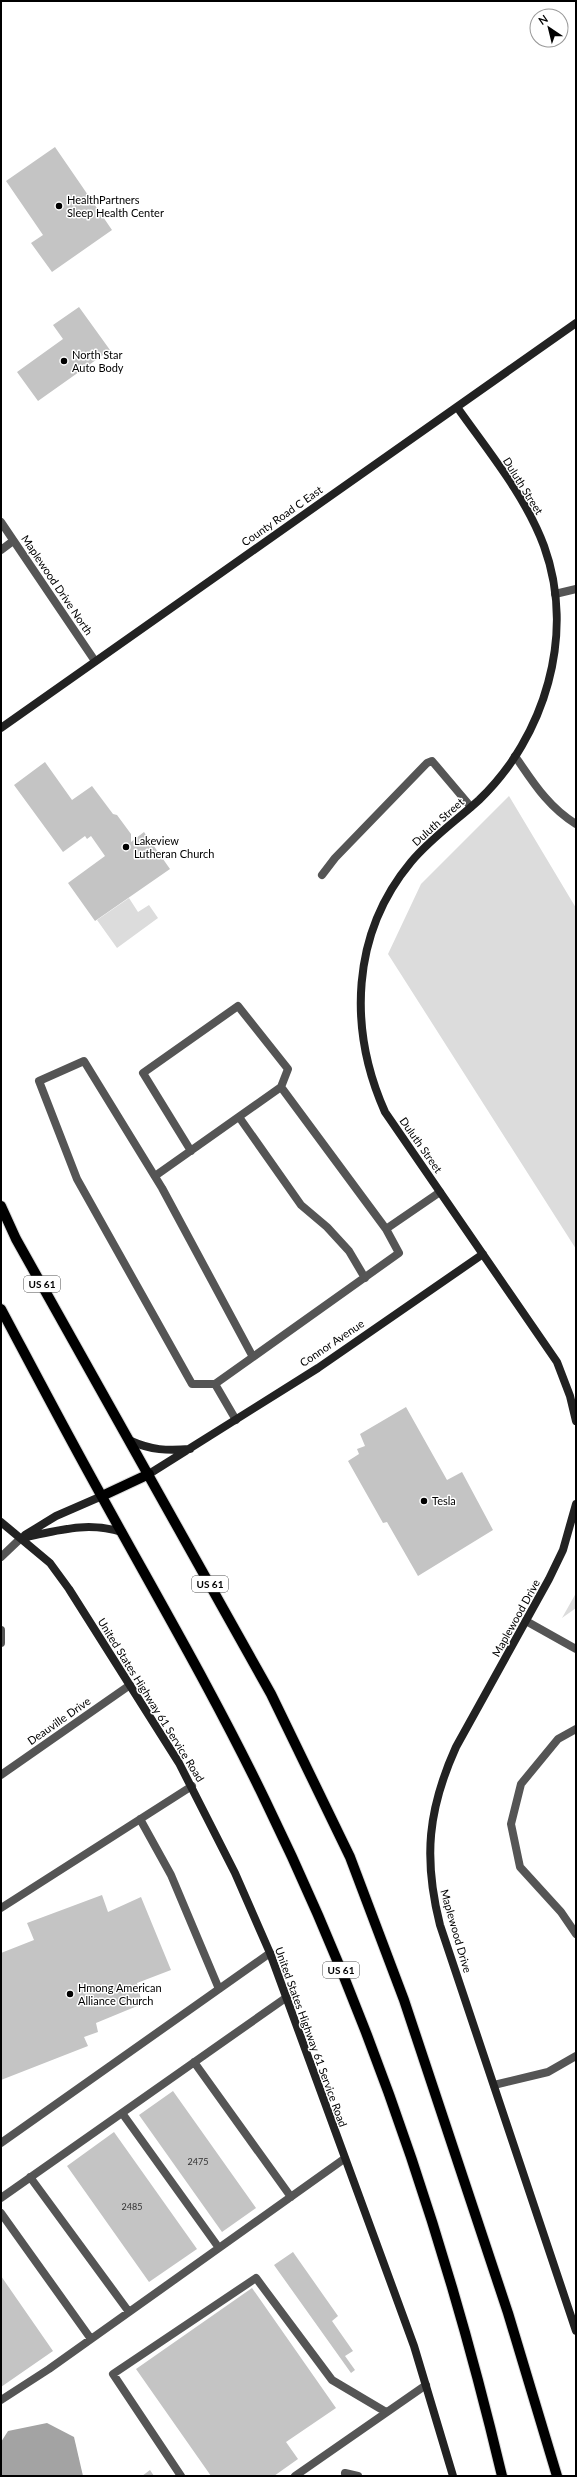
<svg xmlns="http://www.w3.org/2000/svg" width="577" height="2477" font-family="Lato,sans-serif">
<rect width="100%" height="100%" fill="#fff"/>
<path fill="#dcdcdc" d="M509,796L576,908V1249L388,954L421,884Z
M129,898L138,912L149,905L158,918L117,948L97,920Z
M576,1593V1608L562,1618Z"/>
<path fill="#a3a3a3" d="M47,2423L74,2437L83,2476H1V2442L8,2431Z"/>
<path fill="#c4c4c4" d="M55,147L112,230L52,272L31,243L43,235L6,181Z
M79,307L110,350L38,401L17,372L63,339L53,325Z
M45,762L72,800L92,786L113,814L117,815L131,834V842L144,832L170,869L95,921L68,883L105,856L91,836L87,839L85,836L63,852L14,785Z
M406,1407L447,1480L462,1472L493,1530L418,1576L387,1522L383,1523L348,1461L359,1454L357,1449L365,1446L360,1434Z
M102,1895L108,1912L141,1897L171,1970L137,1983L142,2004L96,2023L98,2032L84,2037L88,2046L1,2080V1953L34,1940L27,1923Z
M173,2091L256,2208L222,2232L139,2115Z
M114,2132L197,2249L149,2282L67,2166Z
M293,2252L338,2316L332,2321L353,2351L345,2356L355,2370L351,2373L274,2265Z
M1,2276L53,2351L1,2387Z
M252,2288L336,2408L286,2442L298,2459L274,2476H211L136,2369Z
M150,2470L154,2476H142Z"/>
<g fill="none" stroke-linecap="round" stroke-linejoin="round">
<defs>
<path id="primary" d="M1,1206L16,1239L271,1694L350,1857L404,2000L508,2313L557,2476
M1,1309C34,1371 67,1434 101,1495C157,1597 215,1696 265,1800C370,2015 447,2244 502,2476
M102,1496L149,1474"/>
</defs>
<use href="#primary" stroke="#dbdbdb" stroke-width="12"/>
<path stroke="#555" stroke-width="8" d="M1,550L13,541
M322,875L335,858L427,763L432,761L471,807
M239,1117L301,1205L327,1227L349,1251L365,1278
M155,1176L281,1087L288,1069L238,1006L143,1073L191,1151
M386,1229L440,1192
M215,1384H192L77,1179L39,1081L84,1061L162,1188L253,1357
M236,1420L215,1384L399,1253L386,1229L281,1087
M526,1621L576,1649
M1,1630V1643
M576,1729L558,1739L521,1784L511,1824L520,1867L561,1912L576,1934
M140,1819L171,1875L219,1989
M1,1908L192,1786
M194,2062L291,2197
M494,2085L548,2072L576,2056
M122,2113L219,2248
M1,2143L270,1953
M30,2177L129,2312
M1,2198L287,1997
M1,2213L91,2339
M1,2400L49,2369L344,2159
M345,2473L358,2476
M181,2476L113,2374L256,2278L332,2380L386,2412
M295,2476L426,2385"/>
<path stroke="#555" stroke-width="8" d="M1,522L95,661
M555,594L576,589
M515,756C533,782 548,807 576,824
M1,1557L21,1538
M1,1775L130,1685"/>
<path stroke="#222" stroke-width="8" d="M457,407C488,451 525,495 544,546C576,634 545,737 479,800C456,821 431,838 411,862C351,934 348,1029 385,1112L557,1362L570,1396L576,1421
M1,728L576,323
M131,1441C151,1450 167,1451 190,1449
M149,1474L318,1368L483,1254
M576,1504L563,1550L549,1579L456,1747C428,1809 423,1858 440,1925L576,2331
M1,1522L50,1563L69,1589L179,1763L235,1873L270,1953L414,2346L453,2476
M25,1535L56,1516L102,1496
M21,1538C57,1531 86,1521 122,1532"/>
<use href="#primary" stroke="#000" stroke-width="10"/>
</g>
<g fill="#000" stroke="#fff" stroke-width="1.5">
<circle cx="59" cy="206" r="4"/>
<circle cx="64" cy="361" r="4"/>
<circle cx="126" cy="847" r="4"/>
<circle cx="424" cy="1501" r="4"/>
<circle cx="70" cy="1994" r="4"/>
</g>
<g text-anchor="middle" stroke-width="3" stroke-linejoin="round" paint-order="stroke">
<g font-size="9" fill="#313131">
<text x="198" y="2165">2475</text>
<text x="132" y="2210">2485</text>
</g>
<g fill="#fff" stroke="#4c4c4c" stroke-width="1">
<rect x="24" y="1276" width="36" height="16" rx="3"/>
<rect x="192" y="1576" width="36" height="16" rx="3"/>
<rect x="323" y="1962" width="36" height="16" rx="3"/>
</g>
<g font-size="10" font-weight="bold" fill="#000">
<text x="42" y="1288">US 61</text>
<text x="210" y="1588">US 61</text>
<text x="341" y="1974">US 61</text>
</g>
<g font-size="11" fill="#000" stroke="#fff" text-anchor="start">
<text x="67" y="204">HealthPartners<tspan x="67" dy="13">Sleep Health Center</tspan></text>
<text x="72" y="359">North Star<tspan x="72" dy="13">Auto Body</tspan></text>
<text x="134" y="845">Lakeview<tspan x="134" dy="13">Lutheran Church</tspan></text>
<text x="432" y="1505">Tesla</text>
<text x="78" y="1992">Hmong American<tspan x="78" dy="13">Alliance Church</tspan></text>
</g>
<g font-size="11" fill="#000" stroke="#fff">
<text transform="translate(523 486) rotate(58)" y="4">Duluth Street</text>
<text transform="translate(282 516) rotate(-35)" y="4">County Road C East</text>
<text transform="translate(57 585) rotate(56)" y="4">Maplewood Drive North</text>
<text transform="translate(438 822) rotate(-42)" y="4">Duluth Street</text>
<text transform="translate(421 1145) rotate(55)" y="4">Duluth Street</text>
<text transform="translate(332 1343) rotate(-34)" y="4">Connor Avenue</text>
<text transform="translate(516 1618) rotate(-61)" y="4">Maplewood Drive</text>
<text transform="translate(151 1700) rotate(58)" y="4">United States Highway 61 Service Road</text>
<text transform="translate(59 1721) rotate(-35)" y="4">Deauville Drive</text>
<text transform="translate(456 1931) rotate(74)" y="4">Maplewood Drive</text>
<text transform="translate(311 2037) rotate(70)" y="4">United States Highway 61 Service Road</text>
</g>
</g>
<rect width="577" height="2477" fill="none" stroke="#000000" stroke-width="4"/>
<g transform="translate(549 28) rotate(325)"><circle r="19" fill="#ffffff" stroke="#999999"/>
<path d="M0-3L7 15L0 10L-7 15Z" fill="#000000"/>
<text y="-6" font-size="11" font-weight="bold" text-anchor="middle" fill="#000000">N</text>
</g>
</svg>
